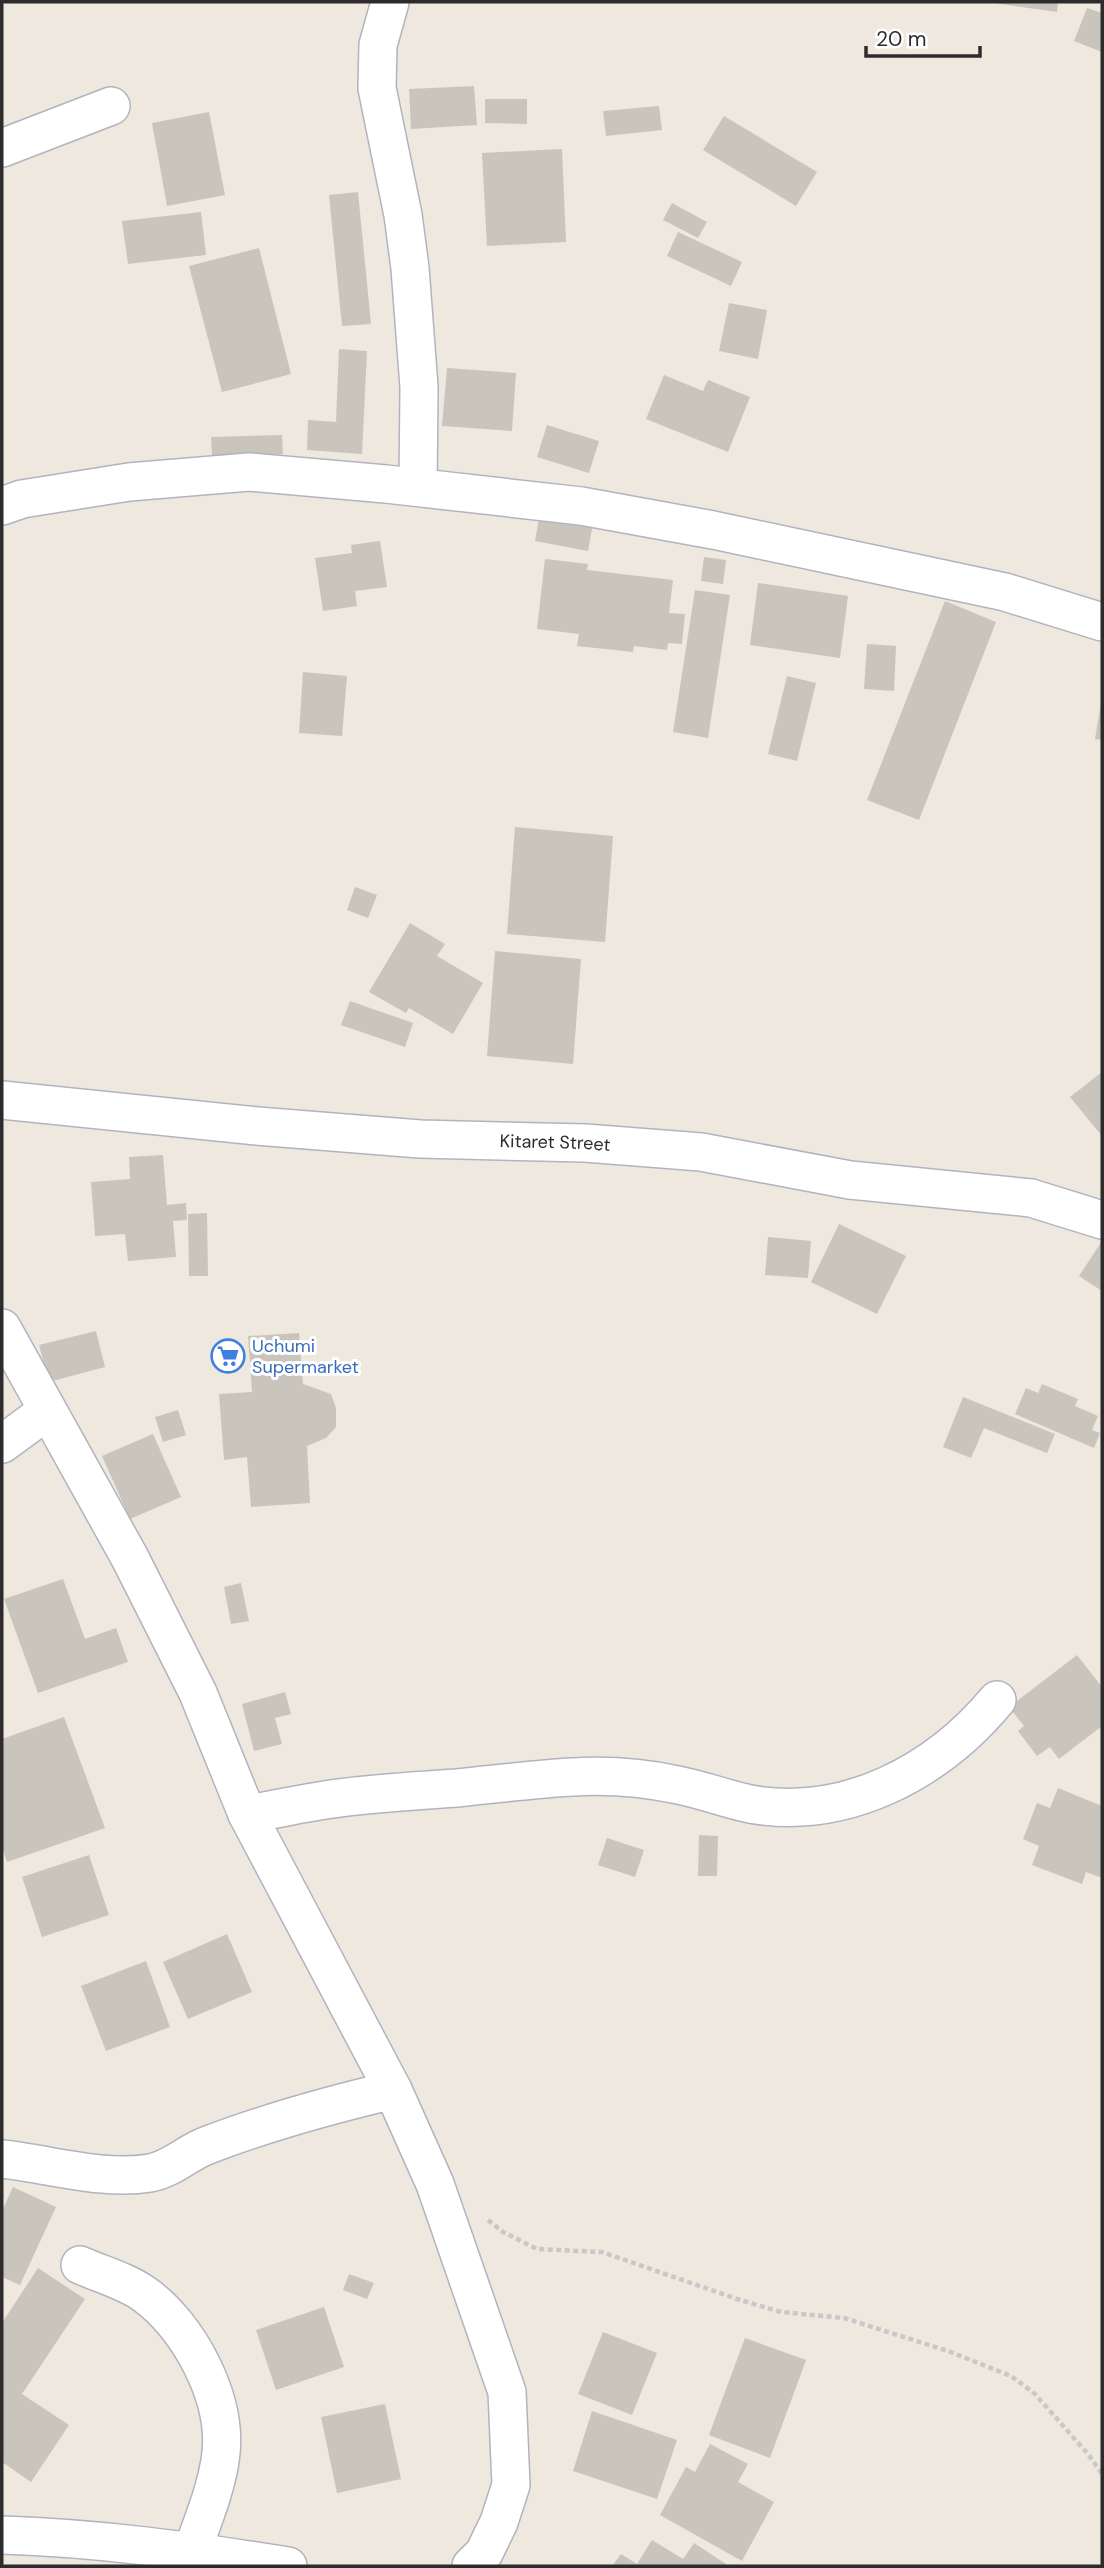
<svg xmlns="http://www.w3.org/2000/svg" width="1104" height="2568" font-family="'DM Sans',sans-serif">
<rect width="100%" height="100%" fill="#eee8de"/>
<path fill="#c9c5bd" d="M987,2H1058L1057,12Z
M1087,8L1102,13V52L1074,41Z
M474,86L477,125L411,129L409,89Z
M485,99H527V124L485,123Z
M659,106L662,130L606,136L603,111Z
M209,112L225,195L167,206L152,123Z
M724,116L817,172L796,206L703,150Z
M562,149L566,242L487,246L482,153Z
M358,192L371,324L342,326L329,195Z
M672,203L707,222L698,238L663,220Z
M201,212L206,255L128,264L122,221Z
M678,232L742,262L731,286L667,256Z
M259,248L291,374L222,392L189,266Z
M729,303L767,310L758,359L719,351Z
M339,349L367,351L362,454L307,450L308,420L336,422Z
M447,368L516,373L512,431L442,426Z
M664,375L703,391L708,380L750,397L728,452L646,419Z
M547,425L599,441L589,473L537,457Z
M282,435L283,454L212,456L211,437Z
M541,508L594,517L588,551L535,541Z
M380,541L387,587L355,591L357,606L323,611L315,558L352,553L351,545Z
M704,557L726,560L723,584L701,581Z
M545,559L588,564L587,570L673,580L669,613L685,614L682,644L668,643L667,650L634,646L633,652L577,646L579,634L537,629Z
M758,583L848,596L840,658L750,645Z
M695,590L730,595L708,738L673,732Z
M945,601L996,622L919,820L867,800Z
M867,644L896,646L894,691L864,689Z
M303,672L347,676L342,736L299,733Z
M787,676L816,683L797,761L768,754Z
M1101,703L1102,704V740L1095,739Z
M515,827L613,836L605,942L507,934Z
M355,887L377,895L368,918L347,910Z
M410,923L445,944L437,956L483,983L453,1034L409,1008L406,1013L369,992Z
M495,951L581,959L573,1064L487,1056Z
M350,1001L413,1023L405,1047L341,1025Z
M1102,1072V1136L1070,1097Z
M163,1155L167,1205L186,1203L187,1220L173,1221L176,1257L128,1261L125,1234L95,1236L91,1182L130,1179L129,1157Z
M207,1213L208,1276H189L188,1214Z
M839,1224L906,1256L877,1314L811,1282Z
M768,1237L811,1241L808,1278L765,1275Z
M1102,1241V1291L1079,1276Z
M96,1331L105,1367L49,1382L39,1345Z
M299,1333L303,1384L331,1394L336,1408V1427L326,1438L307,1446L310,1503L251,1507L247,1457L224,1460L219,1394L252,1392L248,1336Z
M1042,1384L1078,1399L1075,1406L1098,1416L1092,1430L1100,1433L1094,1448L1015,1414L1026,1388L1038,1393Z
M963,1397L1055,1434L1047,1453L984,1428L971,1458L943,1447Z
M178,1410L186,1435L163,1442L155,1417Z
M153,1434L181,1497L130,1519L102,1456Z
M63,1579L85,1639L116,1628L128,1662L38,1693L4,1599Z
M241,1583L249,1621L231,1624L224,1587Z
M1077,1655L1102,1687V1726L1059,1759L1050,1747L1037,1756L1018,1731L1024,1726L1009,1707Z
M285,1692L291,1714L275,1718L282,1744L254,1751L242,1704Z
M64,1717L105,1828L7,1862L2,1847V1739Z
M1058,1788L1102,1806V1878L1086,1872L1082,1884L1032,1865L1039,1846L1023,1839L1037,1803L1050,1808Z
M699,1835L718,1836L717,1876H698Z
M607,1838L644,1850L635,1877L598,1865Z
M89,1855L109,1915L42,1937L22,1877Z
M227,1934L252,1992L188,2019L163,1962Z
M146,1961L170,2027L106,2051L81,1986Z
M13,2187L56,2207L20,2285L2,2277V2211Z
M38,2268L85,2299L22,2394L69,2425L31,2482L2,2462V2323Z
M349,2274L374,2283L367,2299L343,2290Z
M324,2307L344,2367L276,2390L256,2330Z
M603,2332L657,2353L632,2415L578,2394Z
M745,2338L806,2360L770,2458L709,2435Z
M385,2404L401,2479L337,2493L321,2417Z
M592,2411L677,2440L657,2499L573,2471Z
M710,2444L748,2464L738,2482L774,2502L742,2561L660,2515L686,2467L695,2472Z
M652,2540L683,2559L694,2543L729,2566H612L621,2554L637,2564Z"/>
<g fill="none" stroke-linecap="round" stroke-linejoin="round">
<defs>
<g id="street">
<path d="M390,2L378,45L377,88L403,215L410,268L419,387L418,487"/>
<path d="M2,148L111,106"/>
<path d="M2,506L22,499L129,482L249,472L386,484L581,506L713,530L1005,592L1102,622"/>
<path id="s1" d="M2,1100L257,1126L420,1139L585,1143L701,1152L850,1180L1031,1198L1102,1220"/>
<path d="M2,1328L130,1558L198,1693L247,1814L393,2090L435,2184L507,2392L511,2485L499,2522L484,2553L471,2566"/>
<path d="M2,1444L47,1411"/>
<path d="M247,1814C273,1810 299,1804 325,1800C369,1793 413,1791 457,1788C496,1784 534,1779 573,1777C607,1775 645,1778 678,1785C703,1790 726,1799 750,1804C846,1821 937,1772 997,1700"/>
<path d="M2,2159C50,2164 102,2181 150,2173C172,2169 188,2152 208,2145C268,2122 330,2105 393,2090"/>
<path d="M80,2265C100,2274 126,2281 144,2294C188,2325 227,2397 221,2453C218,2484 203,2521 192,2551"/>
<path d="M2,2535C98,2538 193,2551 288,2566"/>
</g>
</defs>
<use href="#street" stroke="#b2b3c0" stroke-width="40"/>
<path stroke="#c8c8c8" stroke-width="4.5" stroke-dasharray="5 3.5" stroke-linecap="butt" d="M488,2220L503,2232L537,2249L602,2252L740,2300L781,2312L844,2318L948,2351L1011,2376L1035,2394L1088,2454L1102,2474"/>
<use href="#street" stroke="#fff" stroke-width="37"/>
</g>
<defs>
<symbol id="supermarket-ring" viewBox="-11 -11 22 22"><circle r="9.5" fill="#fff" stroke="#3f7fe0" stroke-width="1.5"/><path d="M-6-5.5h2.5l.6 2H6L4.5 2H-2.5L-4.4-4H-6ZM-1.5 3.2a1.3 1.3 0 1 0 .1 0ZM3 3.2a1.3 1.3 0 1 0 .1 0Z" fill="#3f7fe0"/></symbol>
</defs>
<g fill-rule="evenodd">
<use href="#supermarket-ring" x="209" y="1337" width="38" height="38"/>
</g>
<g text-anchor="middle" stroke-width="6" stroke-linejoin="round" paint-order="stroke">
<g font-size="18" fill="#2c2c2c" stroke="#fff">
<text dy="6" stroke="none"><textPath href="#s1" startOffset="555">Kitaret Street</textPath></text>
</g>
<g font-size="18" fill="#366cbe" stroke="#fff" text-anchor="start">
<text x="252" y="1352">Uchumi<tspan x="252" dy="21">Supermarket</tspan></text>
</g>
</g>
<rect width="1104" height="2568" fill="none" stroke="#2c2c2c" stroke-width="7"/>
<path d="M866 46v10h114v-10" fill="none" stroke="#2c2c2c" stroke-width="3.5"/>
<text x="876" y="46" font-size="21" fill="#2c2c2c" stroke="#ffffff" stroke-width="5" paint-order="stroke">20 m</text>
</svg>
